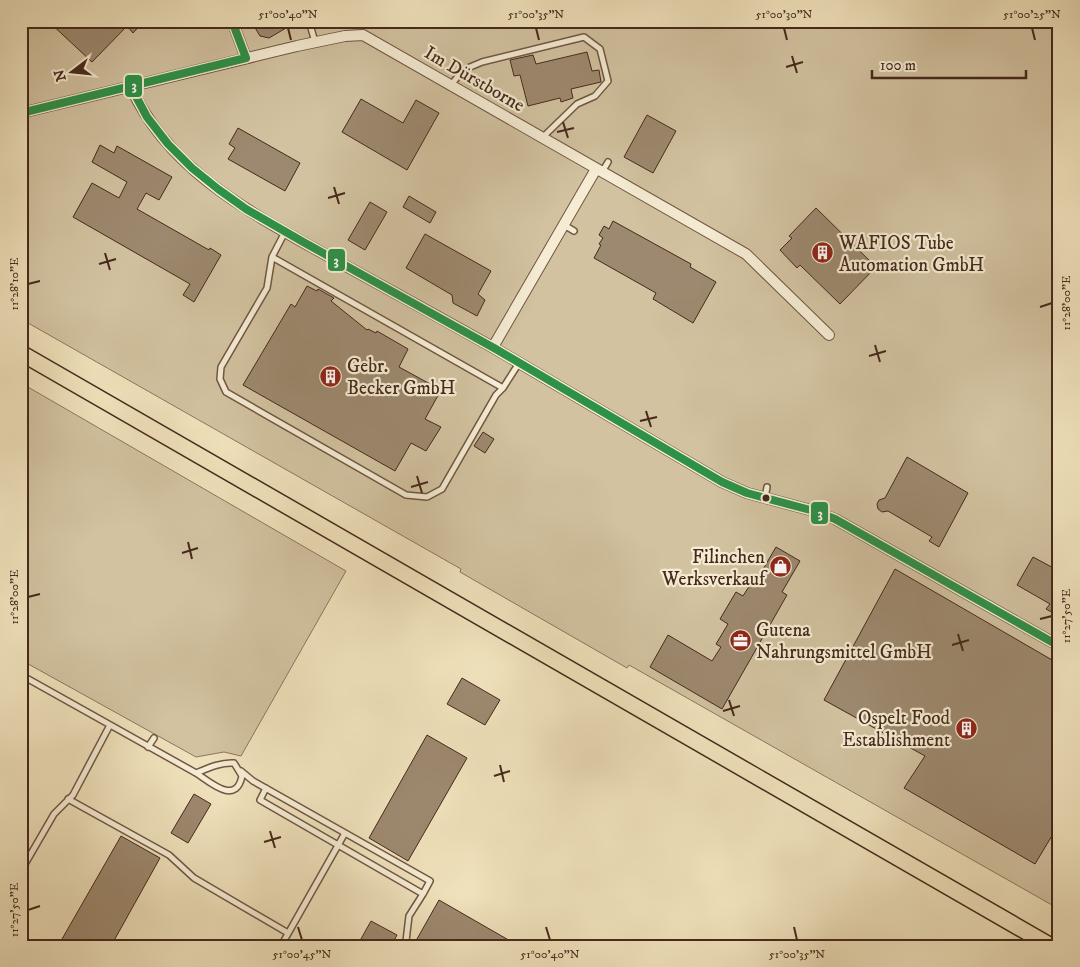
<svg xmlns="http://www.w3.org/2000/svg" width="1080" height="967" font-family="'IM FELL DW Pica',serif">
<rect width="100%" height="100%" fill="#efe1bb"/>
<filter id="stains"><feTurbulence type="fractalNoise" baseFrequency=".004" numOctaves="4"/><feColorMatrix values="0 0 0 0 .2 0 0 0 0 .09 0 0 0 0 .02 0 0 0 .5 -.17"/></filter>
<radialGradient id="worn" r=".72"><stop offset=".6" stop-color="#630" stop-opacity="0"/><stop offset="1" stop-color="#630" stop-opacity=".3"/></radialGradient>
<path fill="#d2c2a0" stroke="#8c765e" d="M21,21H1059V909L629,665L627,668L460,572L461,569L21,319Z
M21,383L346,571L241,756L224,752L196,757L21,660Z"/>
<path fill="#9d896f" stroke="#45291c" d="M48,21H144L133,33L127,26L92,62Z
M251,21H298L269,38L260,36Z
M587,52L592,71L599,70L601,82L571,89L573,98L561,102L560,98L528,106L520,75L514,76L510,60L533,55L536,64Z
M361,99L403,123L416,100L439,113L407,170L342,132Z
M647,115L676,131L653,173L624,157Z
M238,128L300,163L285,191L228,159L235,148L229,144Z
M100,145L114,153L117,146L172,177L159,200L146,193L137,209L209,250L210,248L221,255L194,302L183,295L190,284L73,217L92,183L119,198L127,182L92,162Z
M409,196L436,212L430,223L403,207Z
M370,202L387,212L365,250L348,240Z
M816,208L876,267L840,304L800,265L797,268L780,250L792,238L789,236Z
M613,221L691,264L690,267L716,282L693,323L653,299L656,293L594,258L601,245L599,244L603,238L599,235L604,226L609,229Z
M425,234L491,271L478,294L485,300L477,316L453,303L452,295L406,268Z
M307,286L317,291L318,289L334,298L331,301L367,330L368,329L376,333L377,331L408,349L399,367L441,390L425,419L441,427L426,451L411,443L395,471L243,385L291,304L295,307Z
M483,432L494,439L485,453L474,446Z
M907,457L968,493L939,547L929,541L932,537L888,511L882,512L878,509L877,504L879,500L885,498Z
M776,547L800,561L782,592L787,595L722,709L650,667L668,635L712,661L721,647L716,644L728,624L720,619L736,592L743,596L755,577L758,578Z
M1033,557L1059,571V616L1046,609L1050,604L1017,585Z
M895,569L1059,664V824L1035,864L904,788L925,756L824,700Z
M462,678L500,700L485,725L447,704Z
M427,735L467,758L408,861L369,838Z
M194,794L211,804L188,843L171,833Z
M121,836L160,858L111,946H74L62,939Z
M439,900L519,946H413Z
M371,921L397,935L391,946H357Z"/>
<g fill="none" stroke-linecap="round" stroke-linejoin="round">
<defs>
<path id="lane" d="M309,21L315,42
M451,85L463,70L482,62L584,37L600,49L608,81L595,96L577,104L543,137
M602,172L608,162
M564,225L574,231
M285,232L272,257L503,388L519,363
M272,257L267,288L221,367L220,379L226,392L406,495L427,497L442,489L496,395L503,388
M765,498L767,487
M21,675L196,773C210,782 236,806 242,776L234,763C221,762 208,768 196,773
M148,747L154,738
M241,771L253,781L430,881L423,894L260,800L266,788
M68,799L169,855L194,878L288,933
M21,871L54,814L73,795L110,725
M281,946L345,833
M403,946L406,941L409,916L423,894"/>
<path id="street" d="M232,21L246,58
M131,87C169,173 257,216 335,260C388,289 441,318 494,348C570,392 646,437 722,482L747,493L814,511L835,519L1059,646
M21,113L297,46L345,36L363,35L746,254L829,335
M493,347L596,169"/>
<path id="primary" d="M21,353L1051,946"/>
</defs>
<use href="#lane" stroke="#705744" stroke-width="8"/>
<use href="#street" stroke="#705744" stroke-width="12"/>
<use href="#primary" stroke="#45291c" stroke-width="18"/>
<use href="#lane" stroke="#f5ecd3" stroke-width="5"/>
<use href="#street" stroke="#f5ecd3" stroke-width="10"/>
<use href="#primary" stroke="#efe1bb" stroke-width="15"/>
<defs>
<path id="bus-1" d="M232,21L246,58
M131,87L147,117L168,144L192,168L218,189L246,209L305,243L494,348L722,482L747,493L814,511L835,519L1059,646
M21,113L246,58"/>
</defs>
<use href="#bus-1" stroke="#f5ecd3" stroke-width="11"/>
<use href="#bus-1" stroke="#2d9147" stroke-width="8"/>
</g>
<path fill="none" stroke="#45291c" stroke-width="2" d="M288,28L291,40M536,28L539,40M784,28L787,40M1032,28L1035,40M792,56L797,73M786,67L803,62M563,122L568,138M557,132L574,128M334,187L339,204M328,198L345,193M105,253L110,270M99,264L116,259M28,284L40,281M1040,307L1052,303M875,345L880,362M869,356L886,351M646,411L651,427M640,421L657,417M417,476L422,493M411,487L428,482M188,542L192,559M182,553L198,548M28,597L40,594M1040,619L1052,616M958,634L963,651M952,645L969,640M729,700L734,716M723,711L740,706M500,765L504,782M494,776L510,771M270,831L275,848M264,842L281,837M28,910L40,906M298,927L302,940M546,927L550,940M794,927L797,940"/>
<defs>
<symbol id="building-disc" viewBox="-11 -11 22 22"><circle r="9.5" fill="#8f2418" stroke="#f5ecd3"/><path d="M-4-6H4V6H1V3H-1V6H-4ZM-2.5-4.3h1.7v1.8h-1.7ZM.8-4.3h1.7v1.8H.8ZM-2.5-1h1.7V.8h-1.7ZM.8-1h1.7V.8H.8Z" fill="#fff"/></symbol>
<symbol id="shop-disc" viewBox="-11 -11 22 22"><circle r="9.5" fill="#8f2418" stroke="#f5ecd3"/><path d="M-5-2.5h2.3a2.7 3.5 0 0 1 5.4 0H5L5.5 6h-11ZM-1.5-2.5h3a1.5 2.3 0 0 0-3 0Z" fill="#fff"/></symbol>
<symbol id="office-disc" viewBox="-11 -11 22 22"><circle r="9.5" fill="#8f2418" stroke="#f5ecd3"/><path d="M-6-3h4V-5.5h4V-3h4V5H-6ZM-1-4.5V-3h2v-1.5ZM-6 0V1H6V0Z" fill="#fff"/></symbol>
</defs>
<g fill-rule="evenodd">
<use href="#building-disc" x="810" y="240" width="25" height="25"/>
<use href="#building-disc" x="318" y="364" width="25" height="25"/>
<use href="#shop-disc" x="768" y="554" width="25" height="25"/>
<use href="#office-disc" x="728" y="628" width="25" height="25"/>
<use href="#building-disc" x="954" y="716" width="25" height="25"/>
</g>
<circle fill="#45291c" stroke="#f5ecd3" stroke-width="2" cx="766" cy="498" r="4.5"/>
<g text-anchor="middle" stroke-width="4.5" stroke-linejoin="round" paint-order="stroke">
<g font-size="19" fill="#45291c" stroke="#f5ecd3">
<text transform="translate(475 78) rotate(30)" y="7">Im Dürstborne</text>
</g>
<g font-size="19" fill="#45291c" stroke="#f5ecd3" text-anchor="start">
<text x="839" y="249">WAFIOS Tube<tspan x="839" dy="22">Automation GmbH</tspan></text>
<text x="347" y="372">Gebr.<tspan x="347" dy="22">Becker GmbH</tspan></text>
<text x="765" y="563" text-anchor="end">Filinchen<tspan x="765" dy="22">Werksverkauf</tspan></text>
<text x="756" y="636">Gutena<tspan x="756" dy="22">Nahrungsmittel GmbH</tspan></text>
<text x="950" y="724" text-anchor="end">Ospelt Food<tspan x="950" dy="22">Establishment</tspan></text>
</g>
</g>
<g stroke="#f5ecd3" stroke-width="2">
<rect x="124" y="74" width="19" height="24" rx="5" fill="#2d9147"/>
<rect x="327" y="248" width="19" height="24" rx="5" fill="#2d9147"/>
<rect x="810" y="501" width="19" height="24" rx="5" fill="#2d9147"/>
</g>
<g font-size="14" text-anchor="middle" font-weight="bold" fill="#fff">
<text x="134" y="90">3</text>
<text x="336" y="265">3</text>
<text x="820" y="518">3</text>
</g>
<rect width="1080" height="967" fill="none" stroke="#efe1bb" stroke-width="55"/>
<g transform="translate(72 72) rotate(254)" stroke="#f5ecd3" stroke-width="4" paint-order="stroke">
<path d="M0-4L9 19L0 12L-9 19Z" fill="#45291c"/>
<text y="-8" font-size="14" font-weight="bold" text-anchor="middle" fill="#45291c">N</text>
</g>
<path d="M872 70v8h154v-8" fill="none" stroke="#45291c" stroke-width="2.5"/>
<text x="880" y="70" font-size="15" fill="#45291c" stroke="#f5ecd3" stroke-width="4" paint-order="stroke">100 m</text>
<rect x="28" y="28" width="1024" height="912" fill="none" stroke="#45291c" stroke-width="2"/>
<g font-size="12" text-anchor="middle" fill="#45291c">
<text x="288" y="18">51°00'40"N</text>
<text x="536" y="18">51°00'35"N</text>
<text x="784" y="18">51°00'30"N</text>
<text x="1032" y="18">51°00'25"N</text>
<text transform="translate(14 284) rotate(-90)" y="4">11°28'10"E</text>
<text transform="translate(1066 303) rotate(-90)" y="4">11°28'00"E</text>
<text transform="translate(14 597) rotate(-90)" y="4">11°28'00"E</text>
<text transform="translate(1066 616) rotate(-90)" y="4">11°27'50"E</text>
<text transform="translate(14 910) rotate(-90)" y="4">11°27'50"E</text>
<text x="302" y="958">51°00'45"N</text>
<text x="550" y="958">51°00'40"N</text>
<text x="797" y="958">51°00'35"N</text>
</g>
<rect width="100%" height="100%" filter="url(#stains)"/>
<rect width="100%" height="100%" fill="url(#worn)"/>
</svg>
